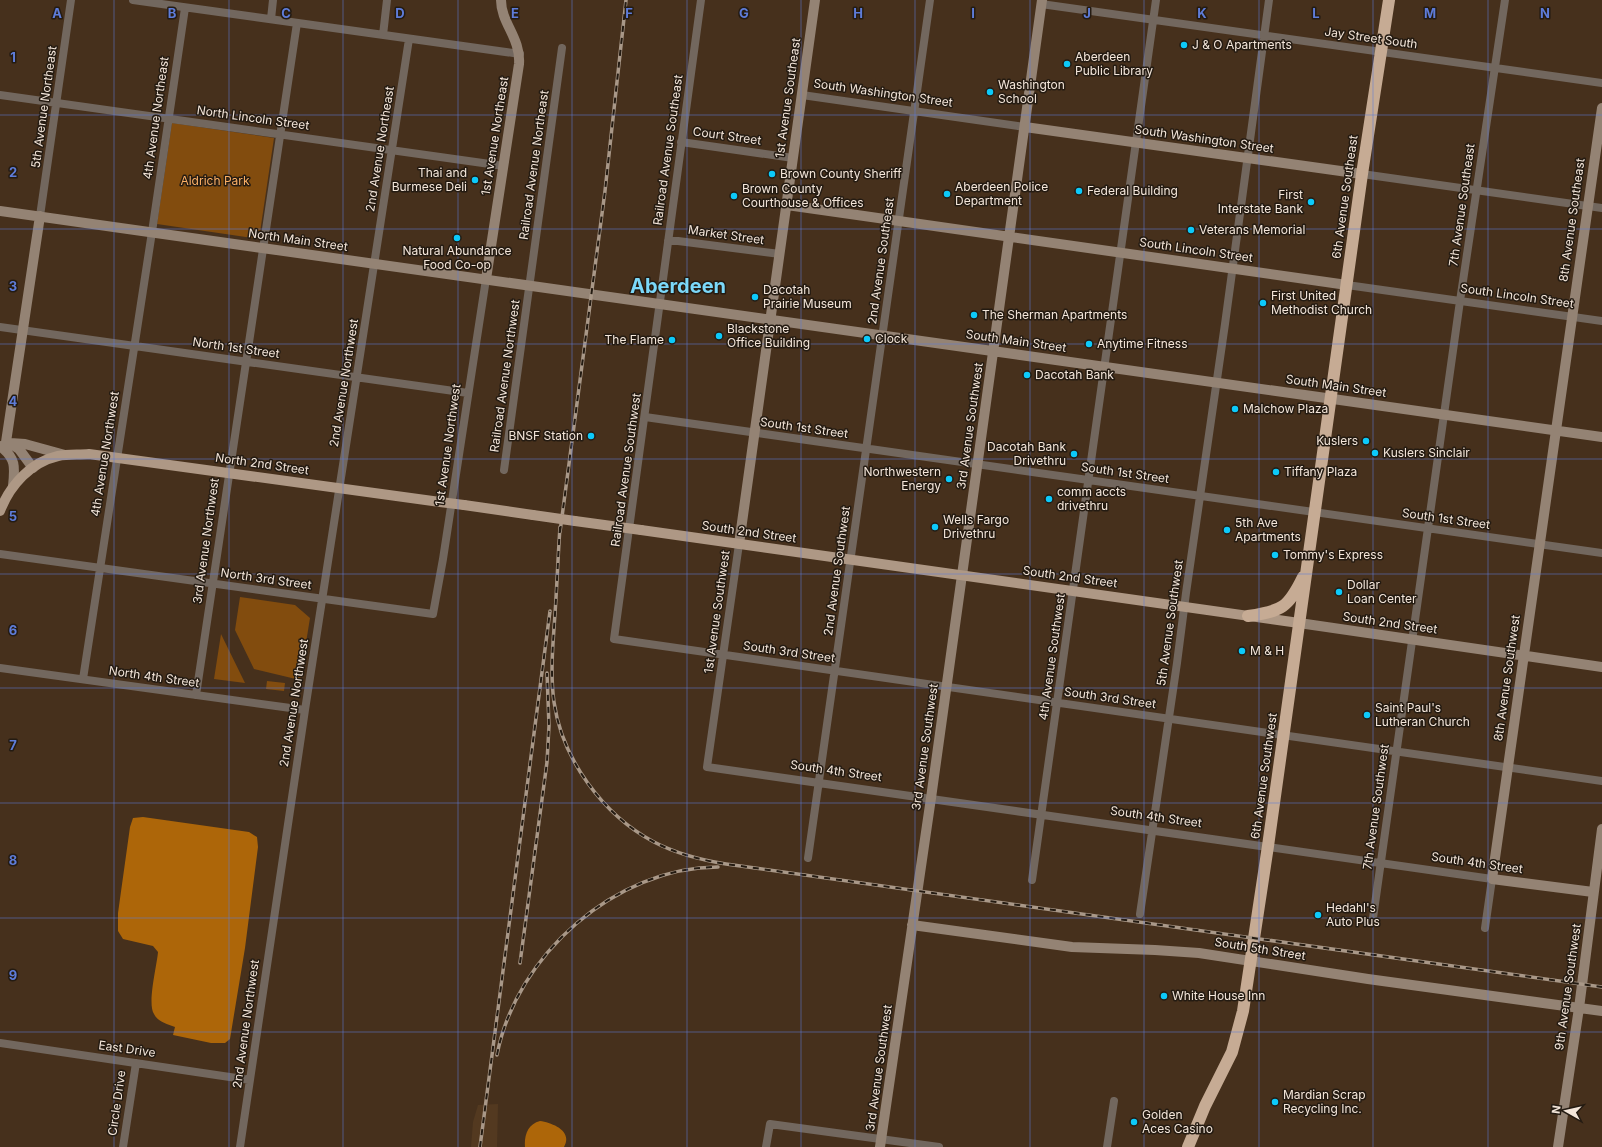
<svg xmlns="http://www.w3.org/2000/svg" width="1602" height="1147" font-family="Inter,sans-serif">
<rect width="100%" height="100%" fill="#46301c"/>
<path fill="#533920" d="M498,1104L497,1147H471L473,1122L478,1105Z"/>
<path fill="#824c0e" d="M172,123L274,138L259,239L157,224Z
M240,597L295,605L310,618L300,680L254,669L235,630Z
M221,634L245,683L214,679Z
M267,681L285,683L284,691L266,689Z"/>
<path fill="#ad6609" d="M143,817L249,832L257,837L258,847L245,948L230,1039L225,1043H211L173,1035L175,1027C167,1024 158,1022 154,1014C147,1004 157,965 158,952L153,946L123,939L118,931V913L130,827L133,818Z
M540,1121C553,1123 573,1131 564,1147H525C524,1135 528,1124 540,1121Z"/>
<g fill="none" stroke-linecap="round" stroke-linejoin="round">
<path stroke="#72675e" stroke-width="8" d="M133,0L520,54
M701,0L614,639L1602,781
M1041,4L1602,83
M271,19L273,0
M383,35L387,0
M0,95L504,166
M802,95L1025,127
M681,142L793,158
M1362,174L1602,208
M40,216L71,0
M668,241H678L780,254
M1347,285L1602,321
M0,327L468,393
M645,417L1602,553
M504,470L562,48
M739,544L707,767L1492,879L1485,928
M0,554L433,614L443,559L486,279
M0,668L305,710
M83,679L152,232L185,8
M196,695L297,23
M808,858L930,0
M1032,880L1156,0
M1140,914L1177,663L1186,593L1225,324L1269,0
M1373,918L1460,301L1505,0
M0,1043L250,1080
M123,1147L136,1063
M240,1147L305,710L409,39
M766,1147L770,1124L939,1147
M1107,1147L1114,1101"/>
<path stroke="#948374" stroke-width="10" d="M1025,127L1362,174
M787,205L1347,285
M0,211L1602,437
M486,279L519,64C521,38 501,23 501,0
M6,442L40,216
M10,443L25,444L65,455
M10,443L19,449L33,468
M0,446C16,458 15,467 13,486
M739,544L815,0
M1299,623L1602,667
M1593,892L1492,879L1602,108
M912,925L1072,947L1155,950L1199,953L1368,979L1602,1011
M880,1147L931,798L1042,0
M1558,1147L1579,1008L1602,829"/>
<path stroke="#ae9885" stroke-width="10" d="M464,505L533,515
M0,511C10,485 31,462 58,456C68,454 79,455 89,454L440,502
M575,521L619,527
M641,530L1299,623"/>
<path stroke="#c6ab94" stroke-width="12" d="M1248,616C1282,611 1288,608 1303,577
M1188,1147L1205,1106L1232,1052L1243,1011L1268,846L1362,174L1389,0"/>
<defs>
<path id="rail" d="M560,527C558,556 557,585 555,614C553,643 550,673 554,702C562,759 603,815 654,842C677,854 701,860 726,864L1602,987
M560,532L605,191L626,0
M520,963L547,762L549,726L547,673
M497,1055C516,955 616,867 718,867
M480,1147L550,611"/>
</defs>
<use href="#rail" stroke="#a99888" stroke-width="3.5"/>
<use href="#rail" stroke="#241b12" stroke-width="2" stroke-dasharray="6" stroke-linecap="butt"/>
<path stroke="#ae9885" stroke-width="10" d="M440,502L464,505
M533,515L575,521
M619,527L641,530"/>
</g>
<path fill="none" stroke="#5e7cd9" stroke-width="1" stroke-opacity="0.55" d="M114,0V1147M229,0V1147M343,0V1147M458,0V1147M572,0V1147M687,0V1147M801,0V1147M915,0V1147M1030,0V1147M1144,0V1147M1259,0V1147M1373,0V1147M1488,0V1147M0,115H1602M0,229H1602M0,344H1602M0,459H1602M0,574H1602M0,688H1602M0,803H1602M0,918H1602M0,1032H1602"/>
<g fill="#0ccafa" stroke="#241b12" stroke-width="1.5">
<circle cx="1184" cy="45" r="4"/>
<circle cx="1067" cy="64" r="4"/>
<circle cx="990" cy="92" r="4"/>
<circle cx="772" cy="174" r="4"/>
<circle cx="475" cy="180" r="4"/>
<circle cx="1079" cy="191" r="4"/>
<circle cx="947" cy="194" r="4"/>
<circle cx="734" cy="196" r="4"/>
<circle cx="1311" cy="202" r="4"/>
<circle cx="1191" cy="230" r="4"/>
<circle cx="457" cy="238" r="4"/>
<circle cx="755" cy="297" r="4"/>
<circle cx="1263" cy="303" r="4"/>
<circle cx="974" cy="315" r="4"/>
<circle cx="719" cy="336" r="4"/>
<circle cx="867" cy="339" r="4"/>
<circle cx="672" cy="340" r="4"/>
<circle cx="1089" cy="344" r="4"/>
<circle cx="1027" cy="375" r="4"/>
<circle cx="1235" cy="409" r="4"/>
<circle cx="591" cy="436" r="4"/>
<circle cx="1366" cy="441" r="4"/>
<circle cx="1375" cy="453" r="4"/>
<circle cx="1074" cy="454" r="4"/>
<circle cx="1276" cy="472" r="4"/>
<circle cx="949" cy="479" r="4"/>
<circle cx="1049" cy="499" r="4"/>
<circle cx="935" cy="527" r="4"/>
<circle cx="1227" cy="530" r="4"/>
<circle cx="1275" cy="555" r="4"/>
<circle cx="1339" cy="592" r="4"/>
<circle cx="1242" cy="651" r="4"/>
<circle cx="1367" cy="715" r="4"/>
<circle cx="1318" cy="915" r="4"/>
<circle cx="1164" cy="996" r="4"/>
<circle cx="1275" cy="1102" r="4"/>
<circle cx="1134" cy="1122" r="4"/>
</g>
<g text-anchor="middle" stroke-width="3" stroke-linejoin="round" paint-order="stroke">
<g font-size="12" fill="#f4e6da" stroke="#241b12">
<text transform="translate(1371 38) rotate(8)" y="4">Jay Street South</text>
<text transform="translate(883 93) rotate(8)" y="4">South Washington Street</text>
<text transform="translate(788 98) rotate(-82)" y="4">1st Avenue Southeast</text>
<text transform="translate(44 107) rotate(-82)" y="4">5th Avenue Northeast</text>
<text transform="translate(156 118) rotate(-82)" y="4">4th Avenue Northeast</text>
<text transform="translate(253 118) rotate(8)" y="4">North Lincoln Street</text>
<text transform="translate(495 136) rotate(-81)" y="4">1st Avenue Northeast</text>
<text transform="translate(727 136) rotate(8)" y="4">Court Street</text>
<text transform="translate(1204 139) rotate(8)" y="4">South Washington Street</text>
<text transform="translate(380 149) rotate(-81)" y="4">2nd Avenue Northeast</text>
<text transform="translate(668 150) rotate(-82)" y="4">Railroad Avenue Southeast</text>
<text transform="translate(534 165) rotate(-82)" y="4">Railroad Avenue Northeast</text>
<text transform="translate(1345 197) rotate(-82)" y="4">6th Avenue Southeast</text>
<text transform="translate(1462 205) rotate(-82)" y="4">7th Avenue Southeast</text>
<text transform="translate(1572 220) rotate(-82)" y="4">8th Avenue Southeast</text>
<text transform="translate(726 235) rotate(8)" y="4">Market Street</text>
<text transform="translate(298 240) rotate(8)" y="4">North Main Street</text>
<text transform="translate(1196 250) rotate(8)" y="4">South Lincoln Street</text>
<text transform="translate(881 261) rotate(-82)" y="4">2nd Avenue Southeast</text>
<text transform="translate(1517 296) rotate(8)" y="4">South Lincoln Street</text>
<text transform="translate(1016 341) rotate(8)" y="4">South Main Street</text>
<text transform="translate(236 348) rotate(8)" y="4">North 1st Street</text>
<text transform="translate(505 376) rotate(-82)" y="4">Railroad Avenue Northwest</text>
<text transform="translate(344 383) rotate(-81)" y="4">2nd Avenue Northwest</text>
<text transform="translate(1336 386) rotate(8)" y="4">South Main Street</text>
<text transform="translate(970 426) rotate(-82)" y="4">3rd Avenue Southwest</text>
<text transform="translate(804 428) rotate(8)" y="4">South 1st Street</text>
<text transform="translate(448 445) rotate(-82)" y="4">1st Avenue Northwest</text>
<text transform="translate(105 454) rotate(-81)" y="4">4th Avenue Northwest</text>
<text transform="translate(262 464) rotate(8)" y="4">North 2nd Street</text>
<text transform="translate(626 470) rotate(-82)" y="4">Railroad Avenue Southwest</text>
<text transform="translate(1125 473) rotate(8)" y="4">South 1st Street</text>
<text transform="translate(1446 519) rotate(8)" y="4">South 1st Street</text>
<text transform="translate(749 532) rotate(8)" y="4">South 2nd Street</text>
<text transform="translate(206 541) rotate(-82)" y="4">3rd Avenue Northwest</text>
<text transform="translate(837 571) rotate(-82)" y="4">2nd Avenue Southwest</text>
<text transform="translate(1070 577) rotate(8)" y="4">South 2nd Street</text>
<text transform="translate(266 579) rotate(8)" y="4">North 3rd Street</text>
<text transform="translate(717 612) rotate(-82)" y="4">1st Avenue Southwest</text>
<text transform="translate(1170 623) rotate(-82)" y="4">5th Avenue Southwest</text>
<text transform="translate(1390 623) rotate(8)" y="4">South 2nd Street</text>
<text transform="translate(789 652) rotate(8)" y="4">South 3rd Street</text>
<text transform="translate(1052 657) rotate(-82)" y="4">4th Avenue Southwest</text>
<text transform="translate(154 677) rotate(8)" y="4">North 4th Street</text>
<text transform="translate(1507 678) rotate(-82)" y="4">8th Avenue Southwest</text>
<text transform="translate(1110 698) rotate(8)" y="4">South 3rd Street</text>
<text transform="translate(294 703) rotate(-81)" y="4">2nd Avenue Northwest</text>
<text transform="translate(925 747) rotate(-82)" y="4">3rd Avenue Southwest</text>
<text transform="translate(836 771) rotate(8)" y="4">South 4th Street</text>
<text transform="translate(1264 776) rotate(-82)" y="4">6th Avenue Southwest</text>
<text transform="translate(1376 807) rotate(-82)" y="4">7th Avenue Southwest</text>
<text transform="translate(1156 817) rotate(8)" y="4">South 4th Street</text>
<text transform="translate(1477 863) rotate(8)" y="4">South 4th Street</text>
<text transform="translate(1260 949) rotate(9)" y="4">South 5th Street</text>
<text transform="translate(1568 987) rotate(-82)" y="4">9th Avenue Southwest</text>
<text transform="translate(246 1024) rotate(-82)" y="4">2nd Avenue Northwest</text>
<text transform="translate(127 1049) rotate(8)" y="4">East Drive</text>
<text transform="translate(879 1068) rotate(-82)" y="4">3rd Avenue Southwest</text>
<text transform="translate(117 1103) rotate(-82)" y="4">Circle Drive</text>
</g>
<g font-size="12" fill="#f4e6da" stroke="#241b12" text-anchor="start">
<text x="1192" y="49">J &amp; O Apartments</text>
<text x="1075" y="61">Aberdeen<tspan x="1075" dy="14">Public Library</tspan></text>
<text x="998" y="89">Washington<tspan x="998" dy="14">School</tspan></text>
<text x="467" y="177" text-anchor="end">Thai and<tspan x="467" dy="14">Burmese Deli</tspan></text>
<text x="780" y="178">Brown County Sheriff</text>
<text x="955" y="191">Aberdeen Police<tspan x="955" dy="14">Department</tspan></text>
<text x="742" y="193">Brown County<tspan x="742" dy="14">Courthouse &amp; Offices</tspan></text>
<text x="1087" y="195">Federal Building</text>
<text x="1303" y="199" text-anchor="end">First<tspan x="1303" dy="14">Interstate Bank</tspan></text>
<text x="1199" y="234">Veterans Memorial</text>
<text x="457" y="255" text-anchor="middle">Natural Abundance<tspan x="457" dy="14">Food Co-op</tspan></text>
<text x="763" y="294">Dacotah<tspan x="763" dy="14">Prairie Museum</tspan></text>
<text x="1271" y="300">First United<tspan x="1271" dy="14">Methodist Church</tspan></text>
<text x="982" y="319">The Sherman Apartments</text>
<text x="727" y="333">Blackstone<tspan x="727" dy="14">Office Building</tspan></text>
<text x="875" y="343">Clock</text>
<text x="664" y="344" text-anchor="end">The Flame</text>
<text x="1097" y="348">Anytime Fitness</text>
<text x="1035" y="379">Dacotah Bank</text>
<text x="1243" y="413">Malchow Plaza</text>
<text x="583" y="440" text-anchor="end">BNSF Station</text>
<text x="1358" y="445" text-anchor="end">Kuslers</text>
<text x="1066" y="451" text-anchor="end">Dacotah Bank<tspan x="1066" dy="14">Drivethru</tspan></text>
<text x="1383" y="457">Kuslers Sinclair</text>
<text x="941" y="476" text-anchor="end">Northwestern<tspan x="941" dy="14">Energy</tspan></text>
<text x="1284" y="476">Tiffany Plaza</text>
<text x="1057" y="496">comm accts<tspan x="1057" dy="14">drivethru</tspan></text>
<text x="943" y="524">Wells Fargo<tspan x="943" dy="14">Drivethru</tspan></text>
<text x="1235" y="527">5th Ave<tspan x="1235" dy="14">Apartments</tspan></text>
<text x="1283" y="559">Tommy's Express</text>
<text x="1347" y="589">Dollar<tspan x="1347" dy="14">Loan Center</tspan></text>
<text x="1250" y="655">M &amp; H</text>
<text x="1375" y="712">Saint Paul's<tspan x="1375" dy="14">Lutheran Church</tspan></text>
<text x="1326" y="912">Hedahl's<tspan x="1326" dy="14">Auto Plus</tspan></text>
<text x="1172" y="1000">White House Inn</text>
<text x="1283" y="1099">Mardian Scrap<tspan x="1283" dy="14">Recycling Inc.</tspan></text>
<text x="1142" y="1119">Golden<tspan x="1142" dy="14">Aces Casino</tspan></text>
</g>
<g font-size="12" fill="#fcb066" stroke="#241b12">
<text x="215" y="185">Aldrich Park</text>
</g>
<g font-size="20" font-weight="bold" fill="#7bd8f9" stroke="#241b12">
<text x="678" y="293">Aberdeen</text>
</g>
</g>
<g font-size="13" text-anchor="middle" font-weight="bold" fill="#5e7cd9" stroke="#241b12" stroke-width="3" stroke-linejoin="round" paint-order="stroke">
<text x="57" y="18">A</text>
<text x="172" y="18">B</text>
<text x="286" y="18">C</text>
<text x="400" y="18">D</text>
<text x="515" y="18">E</text>
<text x="629" y="18">F</text>
<text x="744" y="18">G</text>
<text x="858" y="18">H</text>
<text x="973" y="18">I</text>
<text x="1087" y="18">J</text>
<text x="1202" y="18">K</text>
<text x="1316" y="18">L</text>
<text x="1430" y="18">M</text>
<text x="1545" y="18">N</text>
<text x="13" y="62">1</text>
<text x="13" y="177">2</text>
<text x="13" y="291">3</text>
<text x="13" y="406">4</text>
<text x="13" y="521">5</text>
<text x="13" y="635">6</text>
<text x="13" y="750">7</text>
<text x="13" y="865">8</text>
<text x="13" y="980">9</text>
</g>
<g transform="translate(1566 1111) rotate(278)" stroke="#241b12" stroke-width="3" paint-order="stroke">
<path d="M0-3L7 15L0 10L-7 15Z" fill="#f4e6da"/>
<text y="-6" font-size="11" font-weight="bold" text-anchor="middle" fill="#f4e6da">N</text>
</g>
</svg>
